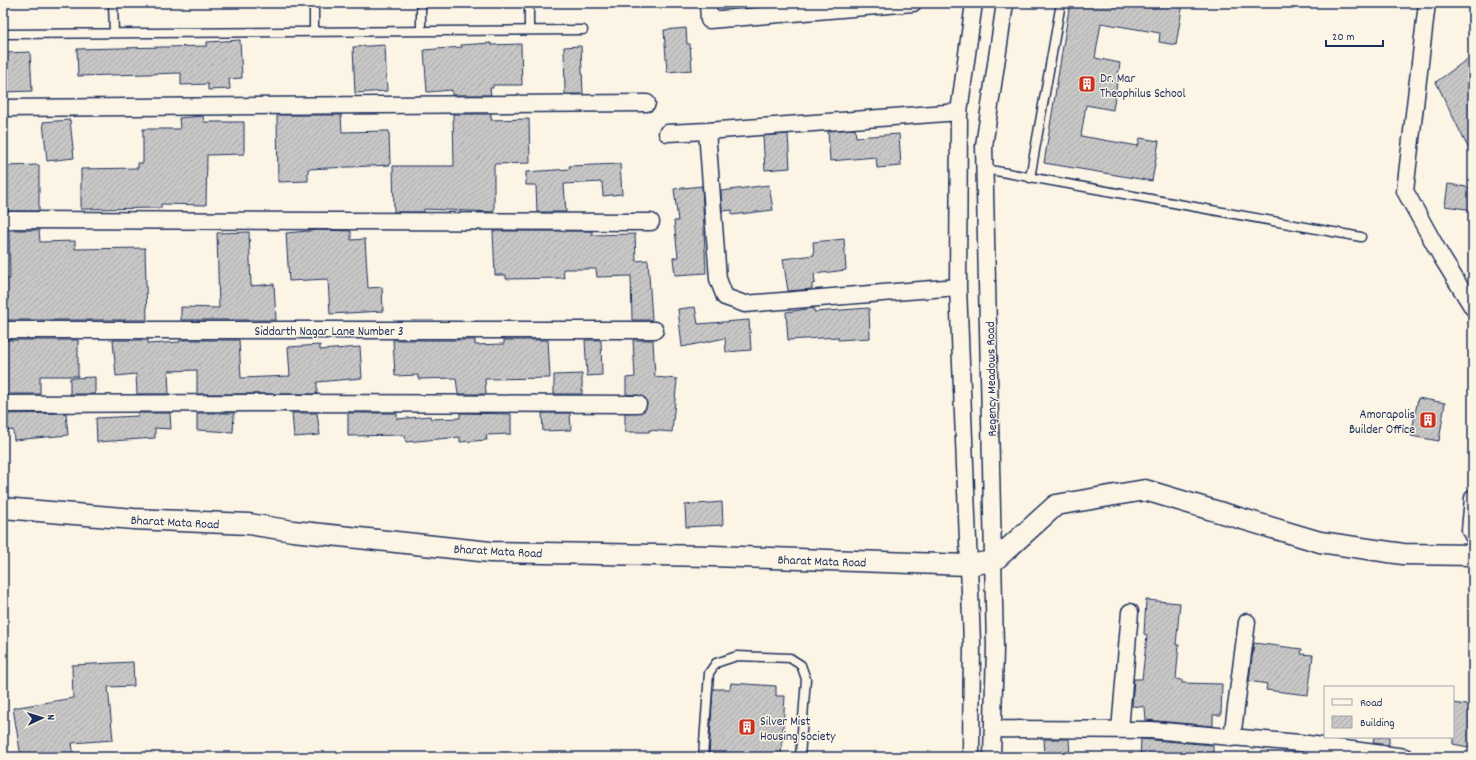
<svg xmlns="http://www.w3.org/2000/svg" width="1476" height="760" font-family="Dekko,sans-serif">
	<defs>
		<pattern id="building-hatch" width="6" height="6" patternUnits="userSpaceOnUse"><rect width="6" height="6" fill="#c8c7c6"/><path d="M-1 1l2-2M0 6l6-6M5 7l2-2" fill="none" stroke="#ababac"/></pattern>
	</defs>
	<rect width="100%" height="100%" fill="#fcf5e5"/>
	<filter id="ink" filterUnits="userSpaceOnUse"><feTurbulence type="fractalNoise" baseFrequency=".025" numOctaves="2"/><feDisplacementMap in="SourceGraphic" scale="8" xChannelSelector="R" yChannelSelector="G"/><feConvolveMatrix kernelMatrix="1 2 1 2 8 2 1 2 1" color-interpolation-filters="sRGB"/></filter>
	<g filter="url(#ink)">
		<path fill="url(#building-hatch)" stroke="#1b2f5e" d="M 1070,3 L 1183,3 L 1176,45 L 1159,42 L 1160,33 L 1101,23 L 1095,58 L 1120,63 L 1113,110 L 1086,105 L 1081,136 L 1138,146 L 1140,138 L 1159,141 L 1152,181 L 1044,163 Z
			M 686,28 L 687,44 L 690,44 L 692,70 L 667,72 L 664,30 Z
			M 240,40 L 242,78 L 229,79 L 230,89 L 208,90 L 208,84 L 181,85 L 181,73 L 78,76 L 77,49 L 207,46 L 207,42 Z
			M 491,43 L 491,45 L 521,44 L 522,85 L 493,85 L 493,88 L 490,88 L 491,95 L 452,95 L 452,90 L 427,92 L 424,50 L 462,47 L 461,45 Z
			M 385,45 L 387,91 L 355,93 L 353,47 Z
			M 581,46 L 583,94 L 565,94 L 564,47 Z
			M 30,52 L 32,91 L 5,92 L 4,53 Z
			M 1473,55 L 1473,158 L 1436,82 Z
			M 453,114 L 491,114 L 491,120 L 529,119 L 530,163 L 494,164 L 494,212 L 424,209 L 424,212 L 394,212 L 393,166 L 454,166 Z
			M 277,115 L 341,115 L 342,132 L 389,131 L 390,165 L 308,169 L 308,181 L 278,182 Z
			M 203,116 L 204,122 L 244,122 L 244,154 L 207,155 L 206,205 L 161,204 L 161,208 L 81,209 L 81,169 L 138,168 L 138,163 L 143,163 L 143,129 L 180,129 L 179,118 Z
			M 70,120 L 74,158 L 47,161 L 43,122 Z
			M 855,129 L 856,137 L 899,134 L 901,166 L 877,168 L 876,157 L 830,161 L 828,131 Z
			M 788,134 L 790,168 L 765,170 L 763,136 Z
			M 620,164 L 622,194 L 603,196 L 602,182 L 564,184 L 566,212 L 537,212 L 536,185 L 526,185 L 526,172 L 570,169 L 569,166 Z
			M 39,165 L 39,211 L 8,211 L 8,208 L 4,208 L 3,166 Z
			M 1448,184 L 1473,188 L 1473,210 L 1445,206 Z
			M 769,185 L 773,210 L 732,215 L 732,210 L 722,211 L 721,191 Z
			M 702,186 L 706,273 L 675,275 L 673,258 L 678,257 L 674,221 L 678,221 L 674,189 Z
			M 9,230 L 39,230 L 40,242 L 75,241 L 75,249 L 145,248 L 147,320 L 3,320 L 3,279 L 10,279 Z
			M 319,230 L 351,231 L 351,240 L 365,239 L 368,288 L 382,287 L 383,311 L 330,314 L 328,279 L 289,281 L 286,233 Z
			M 493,231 L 592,231 L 592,235 L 635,234 L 636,261 L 648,260 L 652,320 L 632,320 L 631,276 L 597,277 L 596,269 L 563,269 L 564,278 L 506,279 L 506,275 L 495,275 Z
			M 249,232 L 251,286 L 274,284 L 276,320 L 181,320 L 181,307 L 219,308 L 217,233 Z
			M 844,239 L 846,270 L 814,274 L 815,283 L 812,284 L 812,289 L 788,291 L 783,259 L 814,255 L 813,242 Z
			M 695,307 L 698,324 L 749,320 L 751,350 L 726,352 L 725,338 L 682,347 L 678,309 Z
			M 814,308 L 814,312 L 869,308 L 870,338 L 838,340 L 838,337 L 788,340 L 786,312 Z
			M 3,340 L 78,340 L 78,376 L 40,376 L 40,394 L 3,394 Z
			M 113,340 L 148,340 L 148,344 L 180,342 L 180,340 L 239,340 L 241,378 L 290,376 L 288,347 L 320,345 L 320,350 L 360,347 L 362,378 L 317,382 L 317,394 L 197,394 L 197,370 L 168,371 L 169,394 L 137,394 L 136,374 L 116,376 Z
			M 393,340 L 475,340 L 475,345 L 504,344 L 504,340 L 548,340 L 550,378 L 485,379 L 486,394 L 458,394 L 456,378 L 418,379 L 418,375 L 395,376 Z
			M 585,340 L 601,340 L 602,375 L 587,376 Z
			M 633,340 L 653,340 L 655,377 L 677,379 L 672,432 L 649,430 L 649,432 L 625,432 L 625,413 L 642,412 L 647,404 L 646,399 L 642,396 L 626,394 L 626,378 L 635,377 Z
			M 582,374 L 582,394 L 554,394 L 554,375 Z
			M 95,377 L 95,394 L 70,394 L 70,378 Z
			M 1418,398 L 1445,403 L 1439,441 L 1411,436 Z
			M 66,413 L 68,435 L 14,440 L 13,430 L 3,431 L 3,414 Z
			M 138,413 L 170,413 L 171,429 L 155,428 L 155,438 L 97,442 L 96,418 L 138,416 Z
			M 197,413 L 234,413 L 233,432 L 197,430 Z
			M 292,413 L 317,413 L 320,435 L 294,437 Z
			M 348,413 L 397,413 L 397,419 L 430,416 L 431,419 L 460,418 L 460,413 L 511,414 L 511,434 L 486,435 L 487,440 L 460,442 L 460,437 L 406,442 L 405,435 L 348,436 Z
			M 542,413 L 570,413 L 571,430 L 543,431 Z
			M 722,502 L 723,525 L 686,527 L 685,505 Z
			M 1146,600 L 1180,603 L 1176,645 L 1179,645 L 1176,679 L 1182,680 L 1182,683 L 1222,684 L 1221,715 L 1213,715 L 1213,726 L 1146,720 L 1145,707 L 1132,706 L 1134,679 L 1142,679 L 1147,635 L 1144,634 Z
			M 1254,643 L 1302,649 L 1301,654 L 1313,655 L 1308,695 L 1266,690 L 1267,684 L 1249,681 Z
			M 133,662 L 134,686 L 108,687 L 113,740 L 72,743 L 74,757 L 21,757 L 13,708 L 73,698 L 72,665 Z
			M 731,683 L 776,686 L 776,696 L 785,696 L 781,757 L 709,757 L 713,689 L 730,689 Z
			M 1453,703 L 1473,706 L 1473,748 L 1453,744 Z
			M 1374,737 L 1389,737 L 1389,745 L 1373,743 Z
			M 1044,739 L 1069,739 L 1070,757 L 1045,757 Z
			M 1141,739 L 1213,745 L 1213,757 L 1140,757 Z"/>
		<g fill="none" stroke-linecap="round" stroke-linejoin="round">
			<g stroke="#1b2f5e" stroke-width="11">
				<path id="service" d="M 113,3 L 114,33
					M 314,3 L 314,32
					M 529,30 L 529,3
					M 421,31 L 421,3
					M 3,34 L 583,30
					M 985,169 L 1361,237
					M 1030,178 L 1061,3
					M 703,757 L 709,673 L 716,663 L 737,656 L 790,658 L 801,665 L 806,679 L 800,757"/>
			</g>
			<g stroke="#1b2f5e" stroke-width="19">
				<path id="minor" d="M 708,3 L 709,20 L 913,3
					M 1427,3 L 1405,191 L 1441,256 L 1473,308
					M 3,108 L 647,103
					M 667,133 L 707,131
					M 3,220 L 651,222
					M 958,287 L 745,304 L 725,297 L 718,279 L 707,131 L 959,112
					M 3,330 L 655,330
					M 3,404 L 280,403 L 638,404
					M 1473,498 L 1470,530 L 1473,536
					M 993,729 L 1151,730 L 1300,743 L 1405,757
					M 1120,730 L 1130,612
					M 1232,738 L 1247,622
					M 971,757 L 972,643 L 958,287 L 959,112 L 974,3
					M 992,757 L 995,648 L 984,146 L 1005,3"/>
			</g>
			<g stroke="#1b2f5e" stroke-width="23">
				<path id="tertiary" d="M 3,508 L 134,519 L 249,524 L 293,531 L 490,552 L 712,556 L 968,565 L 994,561 L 1056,505 L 1145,490 L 1320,542 L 1403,554 L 1473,555"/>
			</g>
			<use href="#service" stroke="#fcf5e5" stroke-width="8"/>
			<use href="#minor" stroke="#fcf5e5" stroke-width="16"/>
			<use href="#tertiary" stroke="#fcf5e5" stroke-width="20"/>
		</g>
	</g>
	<defs>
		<g id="building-square" transform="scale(0.9)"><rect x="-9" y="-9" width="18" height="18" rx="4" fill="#c8321e" stroke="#fcf5e5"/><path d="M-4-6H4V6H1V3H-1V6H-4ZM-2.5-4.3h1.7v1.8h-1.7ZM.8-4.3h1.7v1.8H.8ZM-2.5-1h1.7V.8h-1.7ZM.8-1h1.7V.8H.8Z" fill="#fff"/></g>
	</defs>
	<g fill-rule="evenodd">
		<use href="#building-square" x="1087" y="84"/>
		<use href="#building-square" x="1428" y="420"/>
		<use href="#building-square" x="747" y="727"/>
	</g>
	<g text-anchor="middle" stroke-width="3" stroke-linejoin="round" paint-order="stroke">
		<g font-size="13" fill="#1b2f5e" stroke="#fcf5e5" text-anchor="start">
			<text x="1100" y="82">Dr. Mar<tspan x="1100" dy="15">Theophilus School</tspan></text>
			<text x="1415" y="418" text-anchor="end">Amorapolis<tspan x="1415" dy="15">Builder Office</tspan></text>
			<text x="760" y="725">Silver Mist<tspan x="760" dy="15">Housing Society</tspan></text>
		</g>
		<g font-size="13" fill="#1b2f5e" stroke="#fcf5e5">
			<text x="329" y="335">Siddarth Nagar Lane Number 3</text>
			<text transform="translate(990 379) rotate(-91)" y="5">Regency Meadows Road</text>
			<text transform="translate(175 521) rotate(3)" y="5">Bharat Mata Road</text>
			<text transform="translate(498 550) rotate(3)" y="5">Bharat Mata Road</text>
			<text transform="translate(822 560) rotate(2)" y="5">Bharat Mata Road</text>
		</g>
	</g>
	<rect width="1476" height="760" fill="none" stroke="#fcf5e5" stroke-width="16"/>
	<rect x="8" y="8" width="1460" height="744" fill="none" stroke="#1b2f5e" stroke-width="1.5" filter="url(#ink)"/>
	<rect x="1324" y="686" width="130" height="52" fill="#fcf5e5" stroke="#a2a6af"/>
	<rect x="1332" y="699" width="20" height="6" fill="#fcf5e5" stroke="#a2a6af"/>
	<text x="1360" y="706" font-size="12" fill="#1b2f5e">Road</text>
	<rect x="1332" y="716" width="20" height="12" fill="url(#building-hatch)" stroke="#a2a6af"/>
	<text x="1360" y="726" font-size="12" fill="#1b2f5e">Building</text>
	<g transform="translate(42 718) rotate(86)" stroke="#fcf5e5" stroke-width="3" paint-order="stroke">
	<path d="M0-3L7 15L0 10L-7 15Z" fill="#1b2f5e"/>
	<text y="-6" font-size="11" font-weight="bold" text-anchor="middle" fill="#1b2f5e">N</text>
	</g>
	<path d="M1326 40v6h57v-6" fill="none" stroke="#1b2f5e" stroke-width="2"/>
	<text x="1332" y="40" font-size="12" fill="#1b2f5e" stroke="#fcf5e5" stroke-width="3" paint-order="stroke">20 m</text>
</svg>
